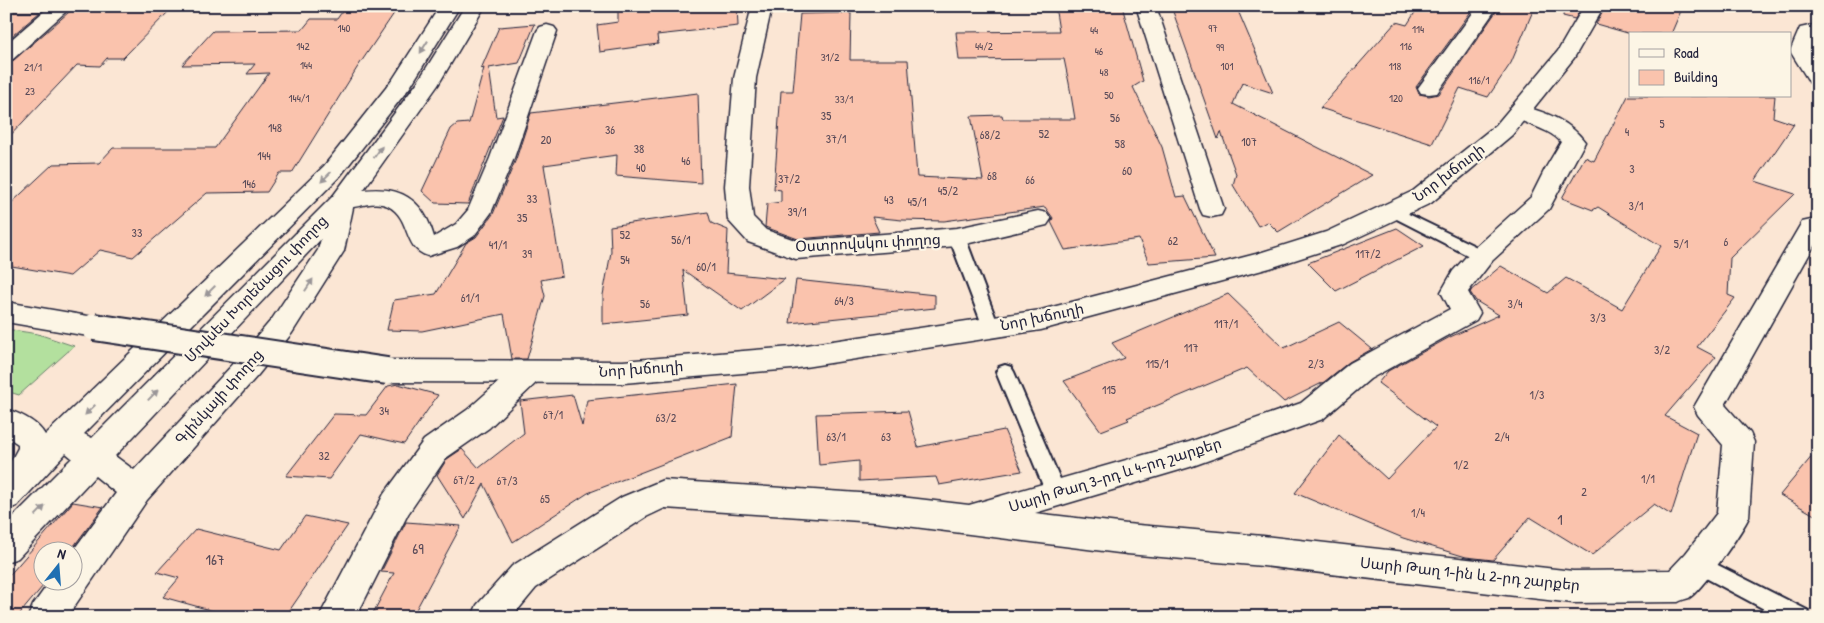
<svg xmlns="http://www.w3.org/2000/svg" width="1824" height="623" font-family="'Patrick Hand','Noto Sans Armenian',sans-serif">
	<rect width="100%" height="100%" fill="#fbe6d4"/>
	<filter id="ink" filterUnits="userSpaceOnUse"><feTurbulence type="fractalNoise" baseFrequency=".02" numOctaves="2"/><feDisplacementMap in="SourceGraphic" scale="10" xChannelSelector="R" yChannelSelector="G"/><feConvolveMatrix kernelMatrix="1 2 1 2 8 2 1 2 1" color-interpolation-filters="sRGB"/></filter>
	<g filter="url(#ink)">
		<path fill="#b3e09e" stroke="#6a816c" d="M 6,329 L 38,334 L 74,346 L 19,395 L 6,391 Z"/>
		<path fill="#fac3ad" stroke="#22223b" d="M 174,6 L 123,58 L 107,58 L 100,66 L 77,65 L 6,140 L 6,63 L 14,60 L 69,12 L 76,7 Z
			M 346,6 L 399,6 L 357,68 L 292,173 L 279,173 L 267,192 L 207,193 L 133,257 L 100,250 L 70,276 L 6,265 L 6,208 L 53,164 L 99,163 L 113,148 L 215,148 L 269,73 L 247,74 L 255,64 L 182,65 L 213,31 L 302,30 L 311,19 L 337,19 Z
			M 618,6 L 737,6 L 738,26 L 657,35 L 658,44 L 600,52 L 597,25 L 618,22 Z
			M 1055,6 L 1122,6 L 1143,81 L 1133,87 L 1162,147 L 1176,197 L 1185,196 L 1215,258 L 1149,263 L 1139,239 L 1065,250 L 1051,222 L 1053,218 L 1045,207 L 944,221 L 902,220 L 872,217 L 879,232 L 798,239 L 765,227 L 767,204 L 781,202 L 781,190 L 774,189 L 781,91 L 793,91 L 800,14 L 851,13 L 850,60 L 908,60 L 917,177 L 983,180 L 971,116 L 1002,115 L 1003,119 L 1075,119 L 1069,83 L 1064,59 L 959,60 L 956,32 L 1059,31 Z
			M 1171,6 L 1236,6 L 1273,93 L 1242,83 L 1233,104 L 1372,175 L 1278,232 L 1268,222 L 1258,226 L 1233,185 L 1236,174 L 1221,132 L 1218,139 Z
			M 1419,6 L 1475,6 L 1416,87 L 1419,94 L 1429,96 L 1439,94 L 1500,6 L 1535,6 L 1511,63 L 1488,97 L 1460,88 L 1432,144 L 1320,108 L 1396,22 L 1407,25 Z
			M 1564,6 L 1582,6 L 1575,19 L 1563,16 Z
			M 1606,6 L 1683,6 L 1671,34 L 1631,34 L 1596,24 Z
			M 6,12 L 40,12 L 6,41 Z
			M 535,24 L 519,63 L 489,68 L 496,117 L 503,116 L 468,204 L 435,203 L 422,191 L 451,129 L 457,124 L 469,123 L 484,68 L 481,69 L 499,27 Z
			M 698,93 L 701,183 L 616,176 L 617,155 L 544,165 L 562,276 L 541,280 L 545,296 L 527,359 L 512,359 L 504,314 L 422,331 L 387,330 L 394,300 L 436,294 L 466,243 L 476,237 L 493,214 L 516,159 L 531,113 Z
			M 1628,96 L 1775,96 L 1773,117 L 1794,124 L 1755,181 L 1795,194 L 1730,258 L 1728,295 L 1735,298 L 1697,347 L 1716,357 L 1665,416 L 1697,433 L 1671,515 L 1654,504 L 1592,555 L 1530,517 L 1493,560 L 1466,557 L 1403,538 L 1295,493 L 1339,435 L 1387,479 L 1436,427 L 1378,383 L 1388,371 L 1450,337 L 1499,315 L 1476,301 L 1470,292 L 1501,266 L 1548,293 L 1566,278 L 1622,309 L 1661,246 L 1598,207 L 1593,210 L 1562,198 L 1585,157 L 1594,161 Z
			M 708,212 L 711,223 L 728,230 L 726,273 L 785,279 L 742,311 L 683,270 L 688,315 L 603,324 L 603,295 L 611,252 L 610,226 Z
			M 1397,228 L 1424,246 L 1336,291 L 1308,263 Z
			M 796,280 L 935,295 L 935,308 L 790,323 Z
			M 1228,294 L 1284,348 L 1339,322 L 1372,349 L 1349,362 L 1324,382 L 1284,402 L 1247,368 L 1127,418 L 1129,420 L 1101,431 L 1064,381 L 1124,358 L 1112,343 Z
			M 398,384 L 438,395 L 404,444 L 361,434 L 329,479 L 286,476 L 334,414 L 366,415 L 388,386 Z
			M 737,384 L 732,437 L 588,493 L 513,542 L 484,484 L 465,519 L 437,475 L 447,459 L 462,449 L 479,468 L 524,433 L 520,401 L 573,395 L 582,426 L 587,400 Z
			M 908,411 L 918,447 L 1004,430 L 1022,471 L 939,485 L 936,477 L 859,481 L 859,461 L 819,465 L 816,414 Z
			M 1818,449 L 1818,517 L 1780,495 Z
			M 73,502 L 103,507 L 71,550 L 42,550 L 42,580 L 48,580 L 17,617 L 6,617 L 6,579 Z
			M 305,516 L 348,525 L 285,617 L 235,617 L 163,597 L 179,578 L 157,572 L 196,529 L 281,550 Z
			M 406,522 L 461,526 L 412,617 L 371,617 L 394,573 L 381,572 Z"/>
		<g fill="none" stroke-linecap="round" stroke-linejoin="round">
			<g stroke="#22223b" stroke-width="4">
				<path id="lane" d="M 1394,207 L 1485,251 L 1488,255 L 1485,259 L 1480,260 L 1475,259 L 1389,215 L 1387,212 L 1389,209 Z
					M 957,232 L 962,233 L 965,237 L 999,327 L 997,331 L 991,333 L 985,331 L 983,327 L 949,237 L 952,233 Z
					M 1005,365 L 1011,367 L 1014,372 L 1066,493 L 1063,499 L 1056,501 L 1049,499 L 1046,493 L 996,372 L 999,367 Z
					M 1698,555 L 1807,610 L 1810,617 L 1779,617 L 1691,570 L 1688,564 L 1691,558 Z"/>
			</g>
			<g stroke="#22223b" stroke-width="3">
				<path id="street" d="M 50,6 L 72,6 L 13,59 L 6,61 L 6,44 Z
					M 752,6 L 772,6 L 756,78 L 749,186 L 753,217 L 766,230 L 798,241 L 957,228 L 1038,211 L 1047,213 L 1051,219 L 1047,225 L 957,246 L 796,259 L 748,242 L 728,220 L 725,186 L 734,78 Z
					M 1136,6 L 1156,6 L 1224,209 L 1221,215 L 1212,217 L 1203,215 L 1200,209 Z
					M 1478,6 L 1498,6 L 1437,93 L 1429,94 L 1421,93 L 1418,88 Z
					M 1818,24 L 1818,36 L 1815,36 L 1810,50 L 1818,61 L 1818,84 L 1810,83 L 1790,51 L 1800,28 Z
					M 547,25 L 554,27 L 557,31 L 514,158 L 491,213 L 474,236 L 457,247 L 428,256 C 402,248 412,219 388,206 C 371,198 351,212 333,208 L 330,202 L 333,196 C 379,184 419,183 434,237 L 456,224 L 468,210 L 490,158 L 537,31 L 540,27 Z
					M 1519,105 C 1545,112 1569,120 1585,142 L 1549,209 L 1492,261 L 1468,292 L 1480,313 L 1476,320 L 1370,379 L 1323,419 L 1190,467 L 1035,513 L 1127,524 L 1263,536 L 1573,571 L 1670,570 L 1686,553 L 1717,513 L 1723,445 L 1698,415 L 1694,407 L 1802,222 L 1811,220 L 1818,221 L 1818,239 L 1725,405 L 1750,433 L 1754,442 L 1749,517 C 1742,532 1702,590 1689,598 C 1686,599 1681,600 1678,602 L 1573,603 L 1263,566 L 1127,554 L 875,522 L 665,508 L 646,517 L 536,588 L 512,617 L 472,617 L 477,605 L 512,566 L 622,497 L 663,480 L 875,494 L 969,505 L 1189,442 L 1301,403 L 1350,363 L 1450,309 L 1441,292 L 1453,271 L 1474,248 L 1531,197 L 1545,169 L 1561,142 C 1547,126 1516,123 1508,112 L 1511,107 Z
					M 528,362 L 538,365 L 543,373 L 538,381 L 489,428 L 446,458 L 408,514 L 356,617 L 319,617 L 384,494 L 424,440 L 467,410 L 518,365 Z"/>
			</g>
			<g stroke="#22223b" stroke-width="3">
				<path id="secondary" d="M 440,6 L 460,6 L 410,87 L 340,176 L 84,434 L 92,438 L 333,196 L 417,83 L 465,6 L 485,6 L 438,85 L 354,203 L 344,251 L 292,333 L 258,375 L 147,500 L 67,617 L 28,617 L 33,605 L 51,580 L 72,580 L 72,552 L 116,493 L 95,476 L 18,558 L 6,562 L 6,524 L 72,458 L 66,453 L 17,506 L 6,510 L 6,470 L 18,448 L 18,444 L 6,436 L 6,409 C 21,414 37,421 45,435 L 324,166 L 393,79 ZM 321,239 L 318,250 L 272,319 L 238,359 L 134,470 L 115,456 Z
					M 1584,6 L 1604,6 L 1574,58 L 1512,135 L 1431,203 L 1344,244 L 1270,268 L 1041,330 L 792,369 L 623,383 L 387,382 L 377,379 L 372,371 L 377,363 L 387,360 L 623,361 L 792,347 L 1041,310 L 1256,254 L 1326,232 L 1413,191 L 1496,125 L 1558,51 Z
					M 6,302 L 94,317 L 104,320 L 108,327 L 104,334 L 94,337 L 6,322 Z"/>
			</g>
			<use href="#lane" fill="#fcf5e5" fill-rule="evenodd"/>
			<use href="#street" fill="#fcf5e5" fill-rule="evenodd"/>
			<use href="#secondary" fill="#fcf5e5" fill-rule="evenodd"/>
			<g stroke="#22223b" stroke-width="30" stroke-linecap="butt">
				<path id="secondary-bridge" d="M 94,327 L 387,371"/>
			</g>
			<use href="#secondary-bridge" stroke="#fcf5e5" stroke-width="26"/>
		</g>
		<defs><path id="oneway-solid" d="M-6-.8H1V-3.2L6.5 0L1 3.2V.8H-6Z" transform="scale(1.25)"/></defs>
		<g fill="#9a9698">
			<use href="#oneway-solid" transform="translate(424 47) rotate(122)"/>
			<use href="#oneway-solid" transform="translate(378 152) rotate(-54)"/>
			<use href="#oneway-solid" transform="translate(326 177) rotate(135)"/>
			<use href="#oneway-solid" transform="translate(309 285) rotate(-57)"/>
			<use href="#oneway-solid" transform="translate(210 291) rotate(135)"/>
			<use href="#oneway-solid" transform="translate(153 395) rotate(-46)"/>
			<use href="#oneway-solid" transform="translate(90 410) rotate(135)"/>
			<use href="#oneway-solid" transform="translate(40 511) rotate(-46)"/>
		</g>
	</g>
	<g text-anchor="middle" stroke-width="4.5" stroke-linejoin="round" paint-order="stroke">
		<g font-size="11" fill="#584a58">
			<text x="344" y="32">140</text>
			<text x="1213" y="32">97</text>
			<text x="1418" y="33">114</text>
			<text x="1094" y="34">44</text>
			<text x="303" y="50">142</text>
			<text x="984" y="50">44/2</text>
			<text x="1406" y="50">116</text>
			<text x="1220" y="51">99</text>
			<text x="1099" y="55">46</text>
			<text x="830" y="61">31/2</text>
			<text x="306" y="69">144</text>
			<text x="1227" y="70">101</text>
			<text x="1395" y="70">118</text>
			<text x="33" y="71">21/1</text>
			<text x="1104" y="76">48</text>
			<text x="1479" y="84">116/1</text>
			<text x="30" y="95">23</text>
			<text x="1109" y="99">50</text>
			<text x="299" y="102">144/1</text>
			<text x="1396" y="102">120</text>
			<text x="844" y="103">33/1</text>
		</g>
		<g font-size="12" fill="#584a58">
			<text x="826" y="120">35</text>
			<text x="1115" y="122">56</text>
			<text x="1662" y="128">5</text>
			<text x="275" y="132">148</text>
			<text x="610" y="134">36</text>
			<text x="1627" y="136">4</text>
			<text x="1044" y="138">52</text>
			<text x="990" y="139">68/2</text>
			<text x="836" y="143">37/1</text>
			<text x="546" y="144">20</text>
			<text x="1249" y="146">107</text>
			<text x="1120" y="148">58</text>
			<text x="639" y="153">38</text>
			<text x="264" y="160">144</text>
			<text x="686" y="165">46</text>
			<text x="641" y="172">40</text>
			<text x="1632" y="173">3</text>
			<text x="1127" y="175">60</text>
			<text x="992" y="180">68</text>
			<text x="789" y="183">37/2</text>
			<text x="1030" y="184">66</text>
			<text x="249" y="188">146</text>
			<text x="948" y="195">45/2</text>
			<text x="532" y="203">33</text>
			<text x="889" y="204">43</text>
			<text x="917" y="206">45/1</text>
			<text x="1636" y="210">3/1</text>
			<text x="797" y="216">39/1</text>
			<text x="522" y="222">35</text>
			<text x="137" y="237">33</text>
			<text x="625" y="239">52</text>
			<text x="681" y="244">56/1</text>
			<text x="1173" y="245">62</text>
			<text x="1726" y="246">6</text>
			<text x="1681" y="248">5/1</text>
			<text x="498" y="249">41/1</text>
			<text x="527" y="258">39</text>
			<text x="1368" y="258">117/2</text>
			<text x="625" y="264">54</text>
			<text x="706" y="271">60/1</text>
			<text x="470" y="302">61/1</text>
			<text x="844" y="305">64/3</text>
			<text x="645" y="308">56</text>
			<text x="1515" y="308">3/4</text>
			<text x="1598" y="322">3/3</text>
			<text x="1226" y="328">117/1</text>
			<text x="1191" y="352">117</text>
			<text x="1662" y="354">3/2</text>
			<text x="1157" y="368">115/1</text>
			<text x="1316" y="368">2/3</text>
			<text x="1109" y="394">115</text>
			<text x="1537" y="399">1/3</text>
			<text x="384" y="415">34</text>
			<text x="553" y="419">67/1</text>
			<text x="666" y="422">63/2</text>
			<text x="836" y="441">63/1</text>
			<text x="886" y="441">63</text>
			<text x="1502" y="441">2/4</text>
			<text x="324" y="460">32</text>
			<text x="1461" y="469">1/2</text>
			<text x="1648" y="483">1/1</text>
			<text x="464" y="484">67/2</text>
			<text x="507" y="485">67/3</text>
			<text x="1584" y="496">2</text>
			<text x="545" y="503">65</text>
			<text x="1418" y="517">1/4</text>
		</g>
		<g font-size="15" fill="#22223b" stroke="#fcf5e5">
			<text transform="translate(1449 173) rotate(-37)" y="5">Նոր խճուղի</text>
			<text transform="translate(868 243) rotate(-3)" y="5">Օստրովսկու փողոց</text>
			<text transform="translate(256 289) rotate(-46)" y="5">Մովսես Խորենացու փողոց</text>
			<text transform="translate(1042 317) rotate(-12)" y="5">Նոր խճուղի</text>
			<text transform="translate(641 369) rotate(-4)" y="5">Նոր խճուղի</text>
			<text transform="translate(219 397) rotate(-48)" y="5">Գլինկայի փողոց</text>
			<text transform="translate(1115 475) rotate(-17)" y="5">Սարի Թաղ 3-րդ և 4-րդ շարքեր</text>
			<text transform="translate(1470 574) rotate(6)" y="5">Սարի Թաղ 1-ին և 2-րդ շարքեր</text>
		</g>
		<g font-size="15" fill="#584a58">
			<text x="1560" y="525">1</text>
			<text x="418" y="554">69</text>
			<text x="215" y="565">167</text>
		</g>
	</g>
	<rect width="1824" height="623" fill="none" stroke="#fcf5e5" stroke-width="25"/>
	<rect x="12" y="12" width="1799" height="598" fill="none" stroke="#22223b" stroke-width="2" filter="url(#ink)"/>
	<rect x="1629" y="32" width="162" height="65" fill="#fcf5e5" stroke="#a5a1a1"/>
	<rect x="1639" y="49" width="25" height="8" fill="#fcf5e5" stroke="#a5a1a1"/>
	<text x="1674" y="58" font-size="15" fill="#22223b">Road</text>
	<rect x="1639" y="70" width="25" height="15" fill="#fac3ad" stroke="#a5a1a1"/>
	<text x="1674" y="82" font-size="15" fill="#22223b">Building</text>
	<g transform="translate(58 566) rotate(17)"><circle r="24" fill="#fcf5e5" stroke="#a5a1a1"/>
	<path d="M0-4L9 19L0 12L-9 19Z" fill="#1f6fb2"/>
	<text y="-8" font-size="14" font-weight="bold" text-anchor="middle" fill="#22223b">N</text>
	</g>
</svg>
